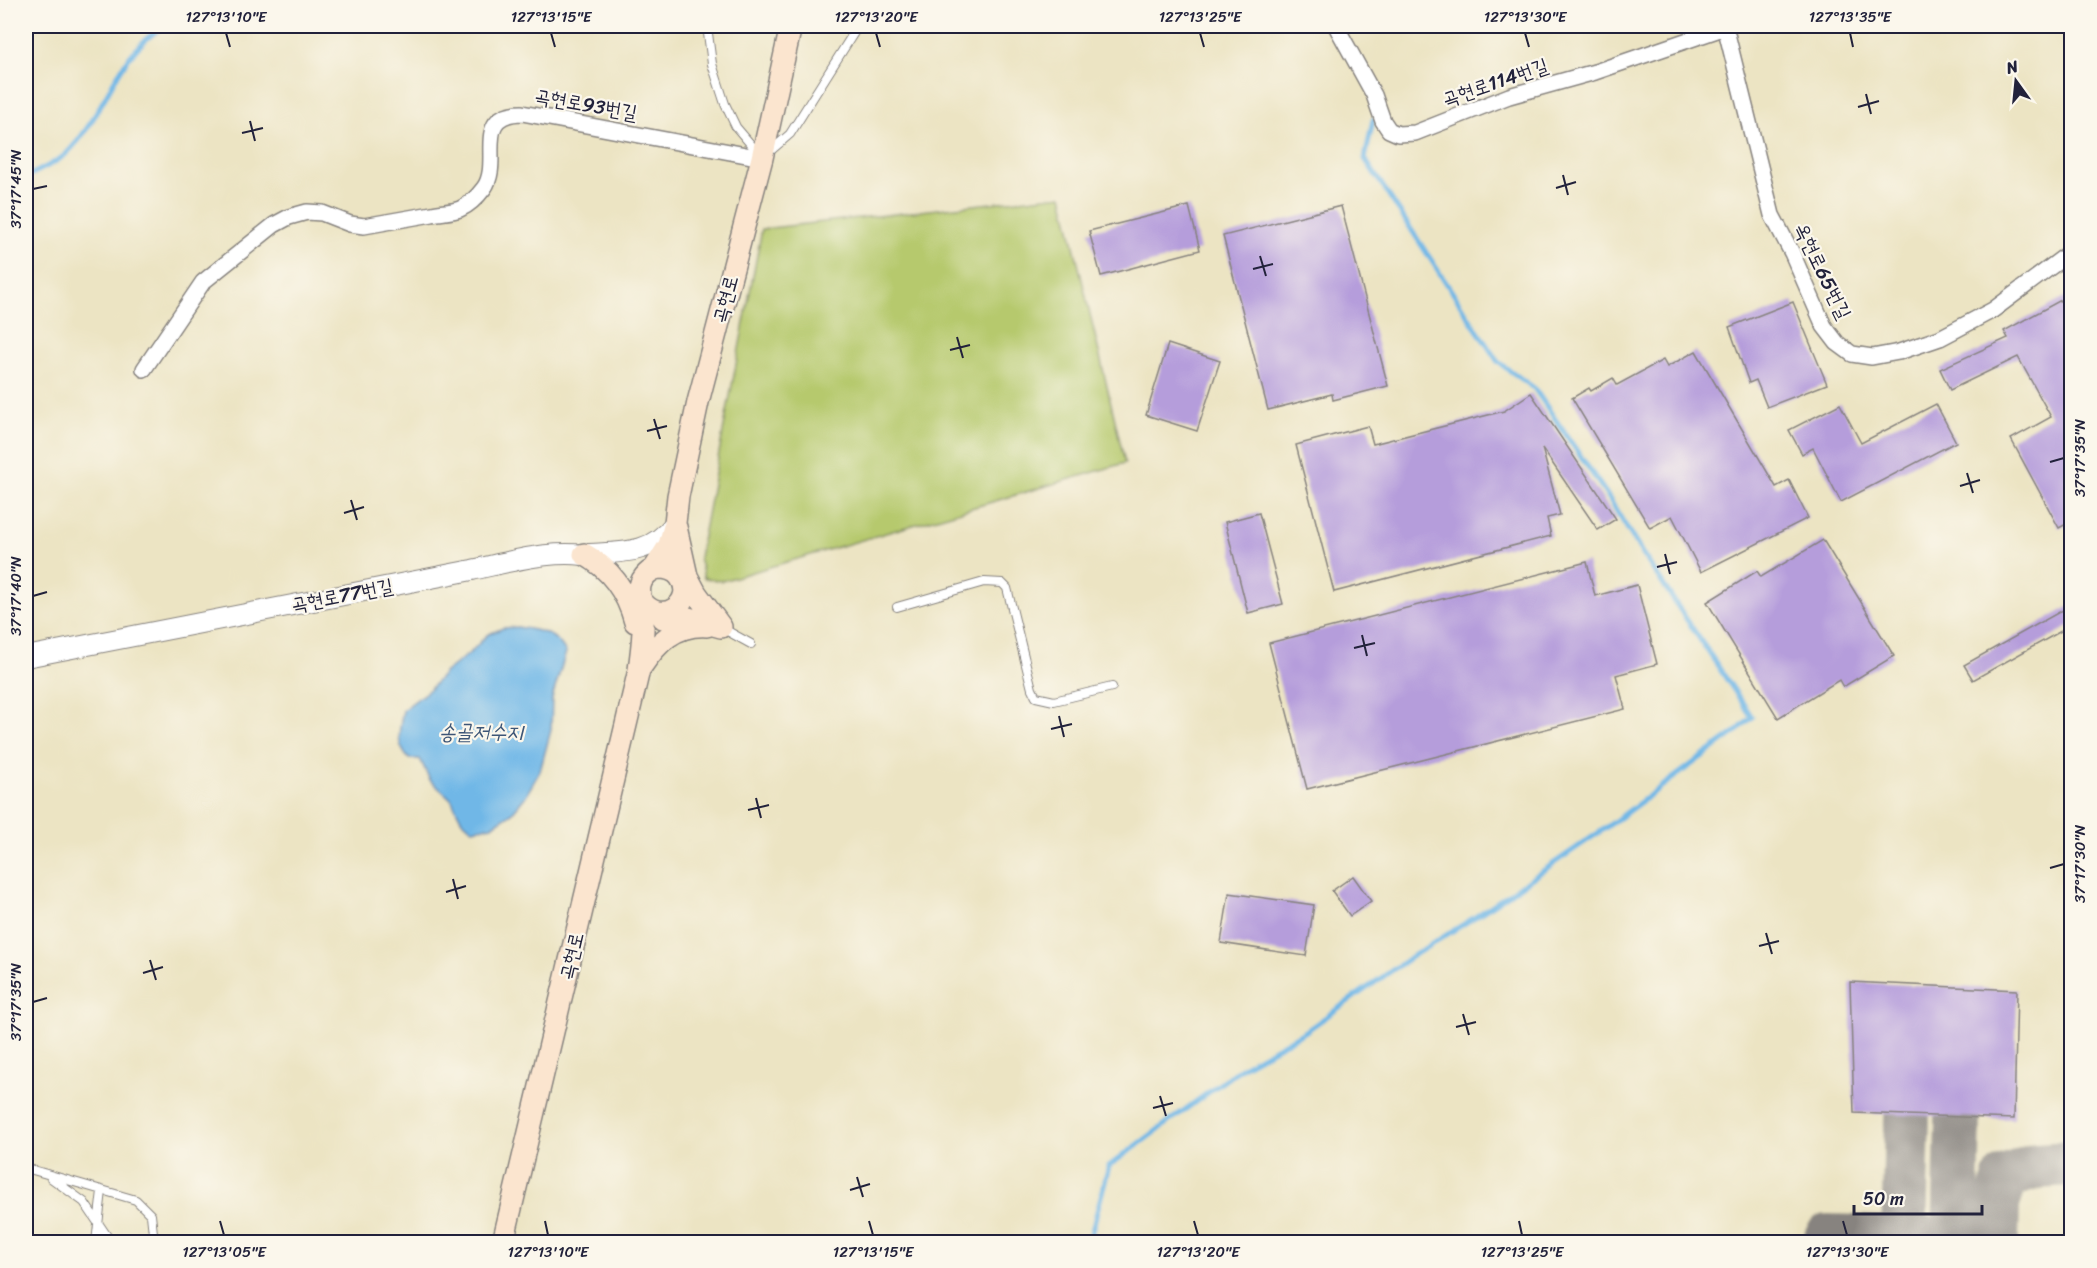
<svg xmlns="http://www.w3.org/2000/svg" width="2097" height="1268" font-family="Sriracha,'Poor Story',sans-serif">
	<rect width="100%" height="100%" fill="#fbf7ec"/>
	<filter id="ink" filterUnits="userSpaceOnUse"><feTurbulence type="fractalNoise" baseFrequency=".0167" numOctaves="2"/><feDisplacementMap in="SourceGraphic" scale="12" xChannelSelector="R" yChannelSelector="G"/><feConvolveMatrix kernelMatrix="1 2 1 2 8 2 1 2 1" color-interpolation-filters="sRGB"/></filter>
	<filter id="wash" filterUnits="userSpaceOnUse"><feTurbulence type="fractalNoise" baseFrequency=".008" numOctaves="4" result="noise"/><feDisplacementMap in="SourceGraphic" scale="24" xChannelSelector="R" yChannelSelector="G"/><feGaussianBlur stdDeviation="1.35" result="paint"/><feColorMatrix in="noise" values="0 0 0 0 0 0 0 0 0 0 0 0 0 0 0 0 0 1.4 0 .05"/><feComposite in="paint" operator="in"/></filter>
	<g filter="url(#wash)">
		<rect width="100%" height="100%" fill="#ece4c3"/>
		<path fill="#b6c96d" stroke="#6c7654" stroke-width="1.5" d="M 1062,195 L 1125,463 L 722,581 L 704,578 L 699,557 L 762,229 Z"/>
		<path fill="#6fb7e7" stroke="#486c91" stroke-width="1.5" d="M 518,627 C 539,630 555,632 566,652 L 552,698 L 551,730 L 540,771 L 525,797 L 512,813 L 492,826 L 472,829 L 461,819 L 451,799 L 430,780 L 420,759 L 409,759 C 394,742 400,730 403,710 L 430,689 L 445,672 L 471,652 L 487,635 L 503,628 Z"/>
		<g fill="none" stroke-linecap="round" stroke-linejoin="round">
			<path stroke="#6fb7e7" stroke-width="5" d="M 26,177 C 38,171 56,163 66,154 C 106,116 114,53 165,26
				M 1089,1242 L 1109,1166 L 1244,1066 L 1306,1031 L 1411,957 L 1475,917 L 1604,829 L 1737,731 L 1752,717 L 1642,553 L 1607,495 L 1534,388 L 1498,362 L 1365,159 L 1373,120"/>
			<path stroke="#87837f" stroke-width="46" d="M 1827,1237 L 1996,1241
				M 1955,1238 L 1958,1119
				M 1904,1239 L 1907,1119
				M 1996,1242 L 1997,1204 L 2006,1177 L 2036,1166 L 2072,1164"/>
		</g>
		<g id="blocks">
			<path fill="#b59ddb" d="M 1189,206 L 1200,250 L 1101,276 L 1089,231 Z
				M 1341,206 L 1388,386 L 1333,400 L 1332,394 L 1268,410 L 1223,236 Z
				M 2072,294 L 2072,521 L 2059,528 L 2011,439 L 2051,417 L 2018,357 L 1950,390 L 1940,369 L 2008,338 L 2004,331 Z
				M 1793,302 L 1827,384 L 1767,407 L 1756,380 L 1749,383 L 1729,327 Z
				M 1168,344 L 1220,361 L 1197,431 L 1146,415 Z
				M 1696,351 L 1776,487 L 1789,480 L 1808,518 L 1701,572 L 1672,516 L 1650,528 L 1572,398 L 1589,388 L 1591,391 L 1613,378 L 1617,385 L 1663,360 L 1667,367 Z
				M 1531,393 L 1616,519 L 1598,530 L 1542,448 L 1560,515 L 1547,518 L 1551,536 L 1334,592 L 1296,445 L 1368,426 L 1373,444 L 1504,411 Z
				M 1840,404 L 1861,443 L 1936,404 L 1956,442 L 1841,502 L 1813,448 L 1802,454 L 1789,430 Z
				M 1259,513 L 1283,604 L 1248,613 L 1225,522 Z
				M 1823,540 L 1894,656 L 1843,687 L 1839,680 L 1778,718 L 1707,602 L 1757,571 L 1761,577 Z
				M 1587,562 L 1595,596 L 1637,585 L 1657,664 L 1616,675 L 1625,709 L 1307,789 L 1269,643 Z
				M 2072,605 L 2072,625 L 1973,680 L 1964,665 Z
				M 1353,876 L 1371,901 L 1350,916 L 1332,891 Z
				M 1229,893 L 1314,905 L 1306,956 L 1221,943 Z
				M 1850,982 L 2017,990 L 2014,1119 L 1854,1113 Z"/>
		</g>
	</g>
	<g filter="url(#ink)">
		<use href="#blocks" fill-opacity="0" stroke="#87837f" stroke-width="1.5"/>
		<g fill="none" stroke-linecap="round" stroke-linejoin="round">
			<g stroke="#87837f" stroke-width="10">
				<path id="service" d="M 707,26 L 712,64 L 725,104 L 736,127 L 759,154
					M 768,153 L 790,134 L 858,26
					M 897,607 L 984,582 L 1002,583 L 1007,588 L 1032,689 L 1036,697 L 1054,701 L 1112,687
					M 722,628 L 751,644
					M 26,1168 L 136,1200 L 151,1215 L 154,1242
					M 51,1178 L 84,1202 L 111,1242
					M 96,1242 L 102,1191"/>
			</g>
			<g stroke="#87837f" stroke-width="18">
				<path id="minor" d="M 1336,26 L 1374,95 L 1383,121 L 1389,130 L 1398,134 L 1415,133 L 1509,96 L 1595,72 L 1726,27
					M 1725,26 L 1772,215 L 1792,253 L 1824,326 L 1837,343 L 1852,354 L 1872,357 L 1899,352 L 1940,338 L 1993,310 L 2072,251
					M 144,369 L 203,282 L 274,225 L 289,217 L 307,212 L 322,213 L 350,224 L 364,226 C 387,222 410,218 432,214 C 441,212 452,212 460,209 C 469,205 478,196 484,188 C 503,162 471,114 522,113 L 762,158"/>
			</g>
			<g stroke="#87837f" stroke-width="22">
				<path id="tertiary" d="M 587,554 C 623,552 651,555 675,523
					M 26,657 L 472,570 C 513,561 558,547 600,558"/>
			</g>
			<g stroke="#87837f" stroke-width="24">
				<path id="secondary" d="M 676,527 L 687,576 L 696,593 L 721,627
					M 584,554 C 611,569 627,592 635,622
					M 654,569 L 669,545 L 675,523 L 678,496 L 698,402 L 762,158 L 791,26
					M 663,618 L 666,612 L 721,627
					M 641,667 C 657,643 675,624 707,626
					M 503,1242 L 639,670 C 641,653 644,636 643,619 C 643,608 638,596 640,586 C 642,577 650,569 659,568 C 667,568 675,570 680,577 C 698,601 661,629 641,600"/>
			</g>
			<use href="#service" stroke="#fff" stroke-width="8"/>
			<use href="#minor" stroke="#fff" stroke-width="15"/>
			<use href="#tertiary" stroke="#fff" stroke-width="20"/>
			<use href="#secondary" stroke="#fbe5cf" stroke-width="21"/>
		</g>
	</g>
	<path fill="none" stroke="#22223b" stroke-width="2" d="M 226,33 L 230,47M 551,33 L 555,47M 876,33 L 880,47M 1200,33 L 1204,47M 1525,33 L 1529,47M 1850,33 L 1853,47M 1866,94 L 1871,114M 1858,107 L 1879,101M 250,121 L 255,141M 242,133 L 263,128M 1563,175 L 1568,195M 1556,188 L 1576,182M 33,189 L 47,186M 1260,256 L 1266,276M 1253,269 L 1273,264M 957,337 L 963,358M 950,350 L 970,345M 654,419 L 660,439M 647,431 L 667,426M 2050,462 L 2064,458M 1967,473 L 1973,493M 1960,486 L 1980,480M 351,500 L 357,520M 344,513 L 364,507M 1665,554 L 1670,574M 1657,567 L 1677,562M 33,596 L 47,592M 1362,635 L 1367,656M 1354,648 L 1375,643M 1059,716 L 1064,737M 1051,729 L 1072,724M 756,798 L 761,818M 748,810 L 769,805M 2050,868 L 2064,864M 453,879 L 458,899M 446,892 L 466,886M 1766,933 L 1772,954M 1759,946 L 1779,941M 150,960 L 156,980M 143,973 L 163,967M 33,1002 L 47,998M 1463,1014 L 1469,1035M 1456,1027 L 1476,1022M 1160,1096 L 1166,1116M 1153,1108 L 1173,1103M 857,1177 L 863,1197M 850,1190 L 870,1184M 220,1221 L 224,1235M 545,1221 L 548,1235M 869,1221 L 873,1235M 1194,1221 L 1198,1235M 1519,1221 L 1522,1235M 1843,1221 L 1847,1235"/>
	<g text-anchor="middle" stroke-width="4.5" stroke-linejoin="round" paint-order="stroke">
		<g font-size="20" fill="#22223b" stroke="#fbf7ec">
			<text transform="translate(1495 82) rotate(-19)" y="7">곡현로114번길</text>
			<text transform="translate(586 104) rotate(10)" y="7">곡현로93번길</text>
			<text transform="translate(1823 271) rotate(64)" y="7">옥현로65번길</text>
			<text transform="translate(725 299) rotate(-75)" y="7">곡현로</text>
			<text transform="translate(342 595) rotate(-11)" y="7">곡현로77번길</text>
			<text transform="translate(571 956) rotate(-77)" y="7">곡현로</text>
		</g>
		<g font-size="21" font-style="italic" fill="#3d5677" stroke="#fbf7ec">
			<text x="481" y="739">송골저수지</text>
		</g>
	</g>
	<rect width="2097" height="1268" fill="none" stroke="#fbf7ec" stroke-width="66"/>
	<g transform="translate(2016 81) rotate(345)" stroke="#fbf7ec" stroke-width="4.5" paint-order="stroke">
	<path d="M0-4.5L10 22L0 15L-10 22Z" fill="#22223b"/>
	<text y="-9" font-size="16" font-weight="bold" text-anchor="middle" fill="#22223b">N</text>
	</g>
	<path d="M1854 1205v9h128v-9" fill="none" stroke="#22223b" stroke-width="3"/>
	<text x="1863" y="1205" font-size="18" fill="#22223b" stroke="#fbf7ec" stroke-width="4.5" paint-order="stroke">50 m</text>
	<rect x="33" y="33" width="2031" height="1202" fill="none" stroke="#22223b" stroke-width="2"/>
	<g font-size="15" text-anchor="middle" fill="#22223b">
		<text x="226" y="22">127°13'10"E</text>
		<text x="551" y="22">127°13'15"E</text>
		<text x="876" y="22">127°13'20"E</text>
		<text x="1200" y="22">127°13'25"E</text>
		<text x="1525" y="22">127°13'30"E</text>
		<text x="1850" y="22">127°13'35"E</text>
		<text transform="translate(16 189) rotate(-90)" y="5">37°17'45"N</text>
		<text transform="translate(2080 458) rotate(-90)" y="5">37°17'35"N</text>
		<text transform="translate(16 596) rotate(-90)" y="5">37°17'40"N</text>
		<text transform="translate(2080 864) rotate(-90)" y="5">37°17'30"N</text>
		<text transform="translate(16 1002) rotate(-90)" y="5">37°17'35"N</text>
		<text x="224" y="1257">127°13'05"E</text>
		<text x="548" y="1257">127°13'10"E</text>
		<text x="873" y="1257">127°13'15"E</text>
		<text x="1198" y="1257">127°13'20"E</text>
		<text x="1522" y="1257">127°13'25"E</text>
		<text x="1847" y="1257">127°13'30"E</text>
	</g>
</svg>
